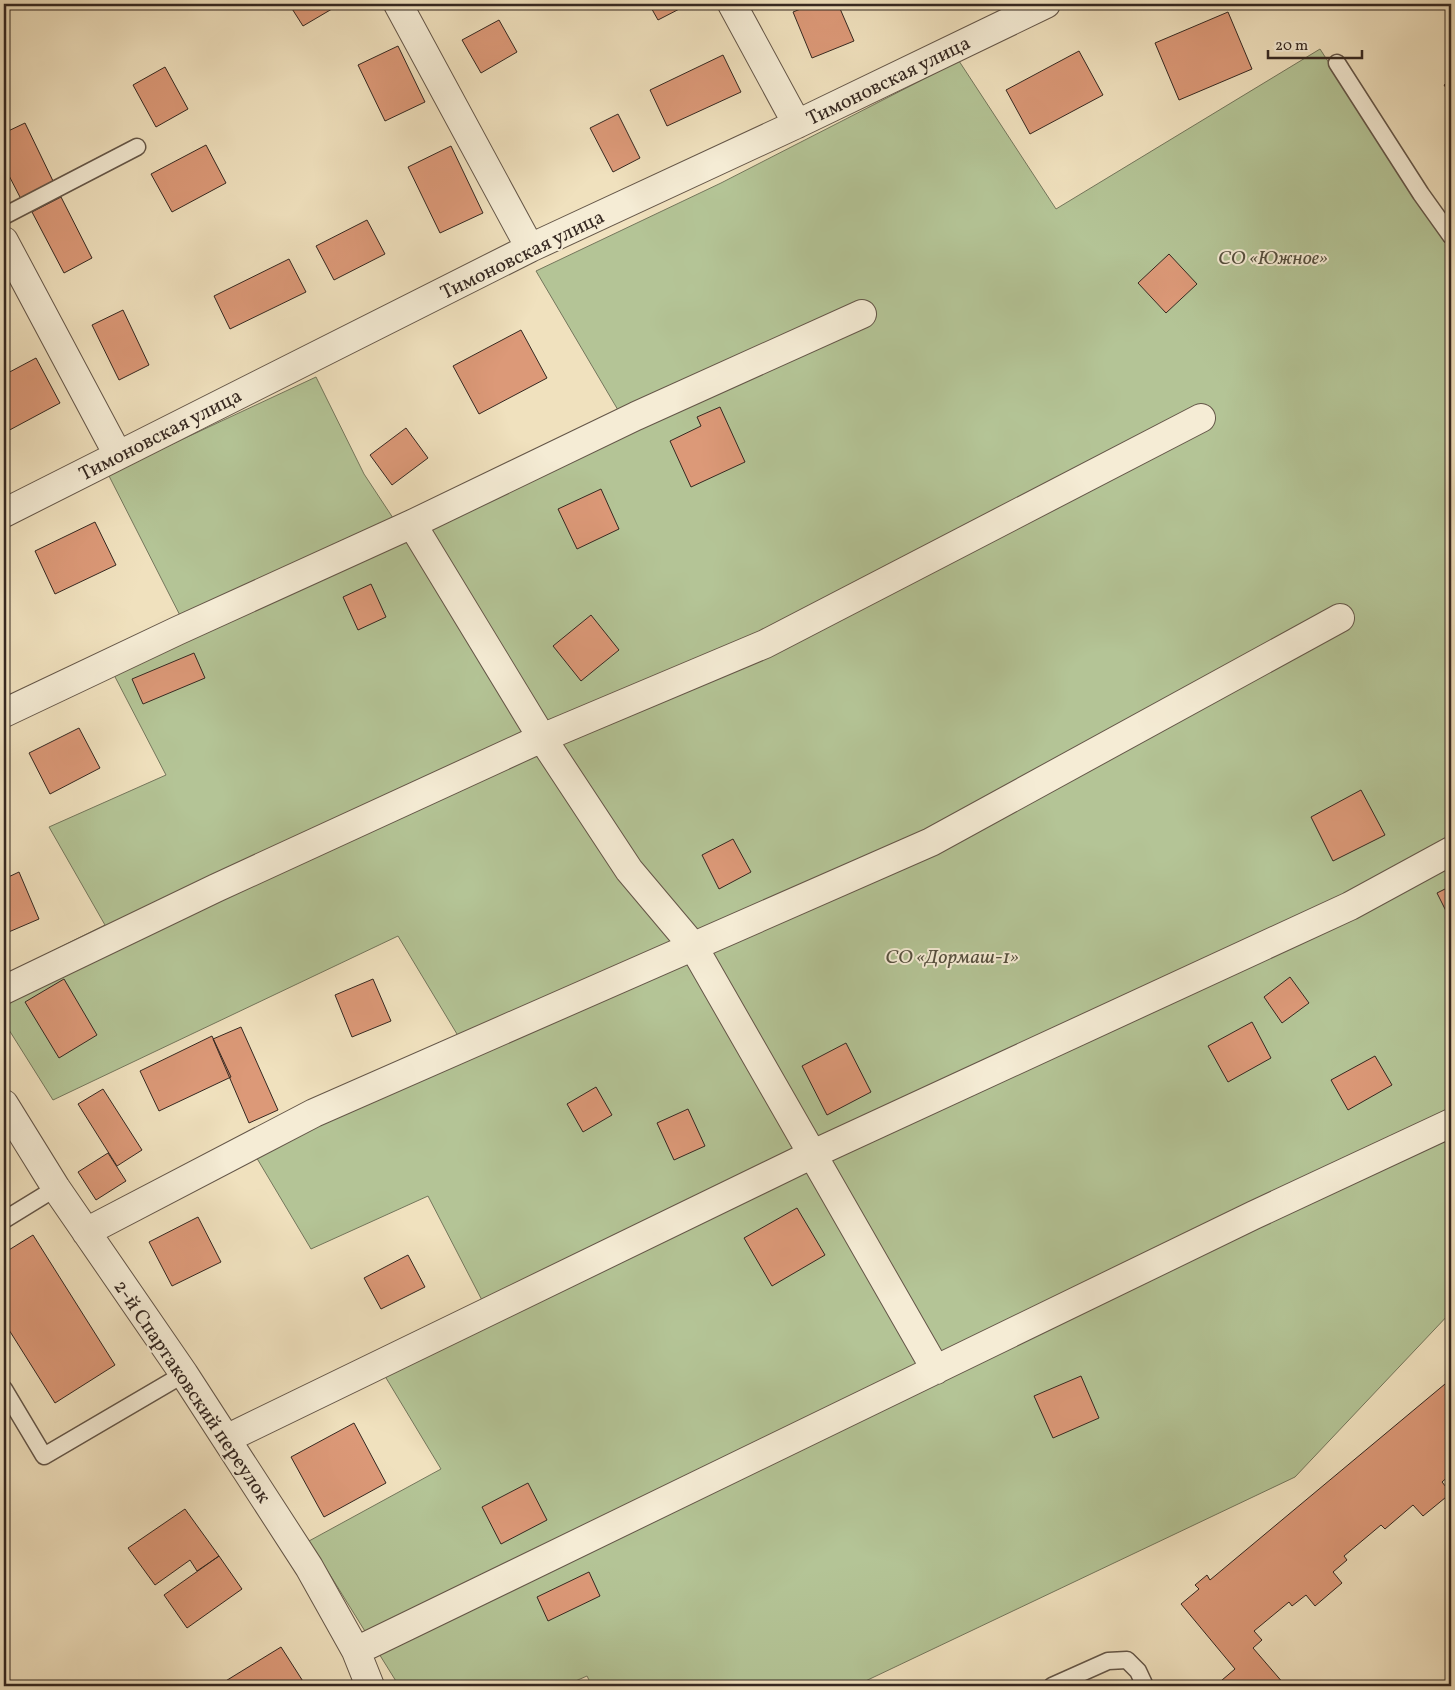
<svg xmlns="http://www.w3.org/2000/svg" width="1455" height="1690" font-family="Vollkorn,serif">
	<rect width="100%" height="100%" fill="#f0e1be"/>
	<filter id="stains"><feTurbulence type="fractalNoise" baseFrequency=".004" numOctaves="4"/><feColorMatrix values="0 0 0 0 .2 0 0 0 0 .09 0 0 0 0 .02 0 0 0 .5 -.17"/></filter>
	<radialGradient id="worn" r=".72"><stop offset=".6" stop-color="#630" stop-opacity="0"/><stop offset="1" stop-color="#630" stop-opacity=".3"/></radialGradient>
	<path fill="#b4c496" stroke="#74765c" d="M 1320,49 L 1451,252 L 1451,1312 L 1295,1477 L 855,1686 L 592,1686 L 587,1676 L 564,1686 L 399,1686 L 309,1541 L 441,1469 L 374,1358 L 485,1306 L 428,1196 L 311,1249 L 246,1140 L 460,1039 L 398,936 L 53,1100 L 4,1022 L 4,975 L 105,925 L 49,827 L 166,775 L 113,673 L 190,635 L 108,474 L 316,377 L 364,474 L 395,521 L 618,410 L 536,271 L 721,183 L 959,61 L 1056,209 Z"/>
	<path fill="#dc9978" stroke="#352821" d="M 289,4 L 336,4 L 337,6 L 303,26 Z
		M 649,4 L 689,4 L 658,20 Z
		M 813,4 L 838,4 L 854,41 L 812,58 L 793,12 Z
		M 1228,12 L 1252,69 L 1179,100 L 1155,43 Z
		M 499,20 L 517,52 L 481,73 L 462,40 Z
		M 398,46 L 425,102 L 385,121 L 358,65 Z
		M 1079,51 L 1103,95 L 1030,134 L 1006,90 Z
		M 723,55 L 741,92 L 667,126 L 650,90 Z
		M 165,67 L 188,109 L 156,127 L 133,85 Z
		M 1451,80 L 1451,95 L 1444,85 Z
		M 618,114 L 640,158 L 613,172 L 590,128 Z
		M 25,123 L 54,183 L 21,199 L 4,166 L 4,133 Z
		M 206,145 L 226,183 L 172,212 L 151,174 Z
		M 451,146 L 483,213 L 440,233 L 408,167 Z
		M 61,197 L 92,258 L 64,273 L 32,212 Z
		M 367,220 L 385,254 L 334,280 L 316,246 Z
		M 1169,254 L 1197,284 L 1166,313 L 1138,283 Z
		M 289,259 L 306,292 L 230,329 L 214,296 Z
		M 123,310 L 149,365 L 119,380 L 92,325 Z
		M 521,330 L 547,378 L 479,414 L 453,366 Z
		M 36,358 L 60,403 L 4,433 L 4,397 L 8,395 L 4,387 L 4,375 Z
		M 720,407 L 745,462 L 691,487 L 670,441 L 701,426 L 697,417 Z
		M 406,428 L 428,458 L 392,485 L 370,455 Z
		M 601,489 L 619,529 L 577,549 L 558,509 Z
		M 95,522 L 116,565 L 55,594 L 35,551 Z
		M 371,584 L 386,617 L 358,630 L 343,597 Z
		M 591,615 L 619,650 L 581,681 L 553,646 Z
		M 194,653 L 205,678 L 143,704 L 132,679 Z
		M 79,728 L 100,768 L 50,794 L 29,753 Z
		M 1361,790 L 1385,835 L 1333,861 L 1311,817 Z
		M 733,839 L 751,872 L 719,889 L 702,855 Z
		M 19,872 L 39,919 L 4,934 L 4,879 Z
		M 1451,886 L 1451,921 L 1437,893 Z
		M 1290,977 L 1309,1003 L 1282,1023 L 1264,997 Z
		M 64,979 L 97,1035 L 59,1058 L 25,1002 Z
		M 373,979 L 391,1021 L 352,1037 L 335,995 Z
		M 1252,1022 L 1271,1058 L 1228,1082 L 1208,1046 Z
		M 241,1027 L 278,1110 L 249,1123 L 213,1039 Z
		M 212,1036 L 231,1077 L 159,1111 L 140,1071 Z
		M 846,1043 L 871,1092 L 827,1115 L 802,1066 Z
		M 1375,1056 L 1392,1085 L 1348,1110 L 1331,1080 Z
		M 596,1087 L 612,1115 L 583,1132 L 567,1104 Z
		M 103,1089 L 142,1150 L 117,1166 L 78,1104 Z
		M 688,1109 L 705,1146 L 674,1160 L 657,1123 Z
		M 108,1153 L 126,1181 L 96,1200 L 78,1172 Z
		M 797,1208 L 825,1255 L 772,1286 L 744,1238 Z
		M 198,1217 L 221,1262 L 172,1286 L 149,1242 Z
		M 33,1235 L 115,1365 L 55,1403 L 4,1322 L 4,1253 Z
		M 408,1255 L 425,1287 L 381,1309 L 364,1278 Z
		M 1081,1376 L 1099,1418 L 1053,1438 L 1034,1396 Z
		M 1451,1379 L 1451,1474 L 1442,1482 L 1451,1493 L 1423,1516 L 1413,1505 L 1385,1529 L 1381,1525 L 1344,1556 L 1347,1560 L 1333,1572 L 1342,1583 L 1315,1606 L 1306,1595 L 1292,1606 L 1289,1602 L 1254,1631 L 1262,1640 L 1253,1648 L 1284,1684 L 1281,1686 L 1215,1686 L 1235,1669 L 1181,1604 L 1199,1589 L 1195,1585 L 1207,1575 L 1210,1580 Z
		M 354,1423 L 386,1483 L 324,1517 L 291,1457 Z
		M 528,1483 L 547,1520 L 501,1544 L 482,1507 Z
		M 185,1509 L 219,1556 L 197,1571 L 190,1560 L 155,1585 L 128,1548 Z
		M 219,1556 L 242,1589 L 187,1628 L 164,1595 Z
		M 589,1572 L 600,1596 L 548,1621 L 537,1597 Z
		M 281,1647 L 306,1686 L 227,1686 L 224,1682 Z"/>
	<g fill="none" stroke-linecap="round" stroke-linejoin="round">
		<g stroke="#645648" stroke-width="19">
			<path id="service" d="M 1337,63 L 1421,194 L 1451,236
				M 4,216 L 137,147
				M 4,1220 L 56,1188
				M 4,1389 L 44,1456 L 184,1374
				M 1052,1686 L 1108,1661 L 1127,1660 L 1138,1671 L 1145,1686"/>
		</g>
		<g stroke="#645648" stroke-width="30">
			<path id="minor" d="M 398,4 L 530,248
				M 732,4 L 797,124
				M 4,241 L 118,455
				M 4,513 L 530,248 L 797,124 L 1046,4
				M 412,524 L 542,738 L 629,870 L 693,946 L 936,1370
				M 4,713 L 177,631 L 412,524 L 636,416 L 862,314
				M 4,990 L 216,888 L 542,738 L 765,644 L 1201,418
				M 4,1104 L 56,1188 L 184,1374 L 309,1567 L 356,1651 L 370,1686
				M 86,1232 L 314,1113 L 931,842 L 1340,618
				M 226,1439 L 813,1154 L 1350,906 L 1451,851
				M 356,1651 L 1254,1215 L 1451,1123"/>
		</g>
		<use href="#service" stroke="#f5ecd5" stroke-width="16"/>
		<use href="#minor" stroke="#f5ecd5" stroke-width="28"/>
	</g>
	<g text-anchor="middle" stroke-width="4" stroke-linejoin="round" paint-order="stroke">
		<g font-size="20" fill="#352821" stroke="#f5ecd5">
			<text transform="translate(888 80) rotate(-26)" y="7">Тимоновская улица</text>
			<text transform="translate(522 254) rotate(-26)" y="7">Тимоновская улица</text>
			<text transform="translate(160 434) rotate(-27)" y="7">Тимоновская улица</text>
			<text transform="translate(193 1391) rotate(56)" y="7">2-й Спартаковский переулок</text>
		</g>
		<g font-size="20" font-style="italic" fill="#554f3e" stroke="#f5ecd5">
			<text x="1273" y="264">СО «Южное»</text>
			<text x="952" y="963">СО «Дормаш-1»</text>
		</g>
	</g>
	<rect width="1455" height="1690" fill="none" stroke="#f0e1be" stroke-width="20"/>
	<rect x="5" y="5" width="1445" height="1680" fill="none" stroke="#352821" stroke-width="2.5"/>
	<rect x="10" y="10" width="1435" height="1670" fill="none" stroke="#352821"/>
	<path d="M1268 50v8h94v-8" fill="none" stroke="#352821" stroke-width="2.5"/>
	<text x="1275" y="50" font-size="15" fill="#352821" stroke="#f5ecd5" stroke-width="4" paint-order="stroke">20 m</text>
	<rect width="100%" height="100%" filter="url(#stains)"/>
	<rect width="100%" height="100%" fill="url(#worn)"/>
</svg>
